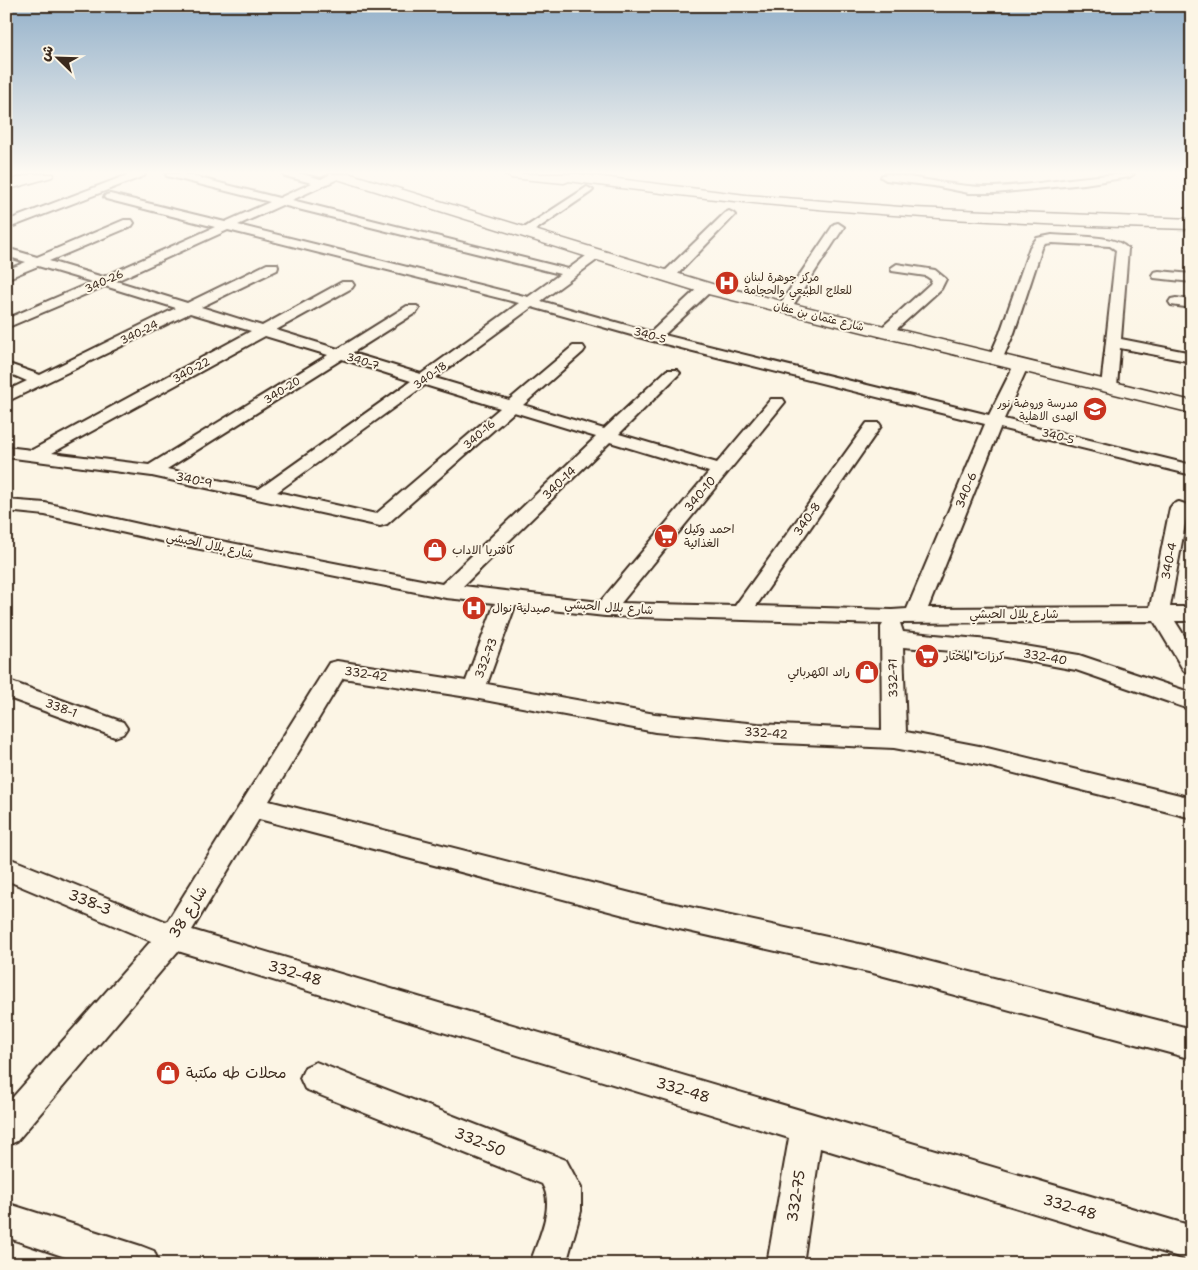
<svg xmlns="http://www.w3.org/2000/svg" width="1198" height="1270" font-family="'Shantell Sans','Playpen Sans Arabic',sans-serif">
	<rect width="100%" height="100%" fill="#fcf5e5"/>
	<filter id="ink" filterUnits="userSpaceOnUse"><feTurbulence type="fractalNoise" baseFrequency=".02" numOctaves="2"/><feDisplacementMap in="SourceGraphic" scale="10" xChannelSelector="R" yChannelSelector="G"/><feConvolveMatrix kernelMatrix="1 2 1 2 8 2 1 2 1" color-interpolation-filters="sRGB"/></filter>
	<g filter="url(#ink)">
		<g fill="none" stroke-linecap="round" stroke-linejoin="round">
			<g stroke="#3b2a1e" stroke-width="4">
				<path id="minor" d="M 130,174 L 145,174 L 144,176 L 6,229 L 6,221 Z
					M 166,174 L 184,174 L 279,198 L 312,183 L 285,176 L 284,174 L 302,174 L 321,179 L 331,174 L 343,174 L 342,177 L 292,200 L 568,269 L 593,251 L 601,251 L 603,254 L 601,257 L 541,301 L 651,332 L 701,285 L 711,285 L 713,288 L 711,291 L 664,335 L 989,415 L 1015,363 L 1025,363 L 1028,366 L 1004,419 L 1192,465 L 1192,475 L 1000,428 L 928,608 L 1150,607 L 1170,508 L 1173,504 L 1179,502 L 1185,504 L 1188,508 L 1170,607 L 1192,607 L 1192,621 L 1175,621 L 1192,648 L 1192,674 L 1184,671 L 1154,621 L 900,623 L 903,632 L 989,640 L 1079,655 L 1192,693 L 1192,710 L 1076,670 L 989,654 L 903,647 L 906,732 L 979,746 L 1192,798 L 1192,818 L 979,764 L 894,748 L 758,742 L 655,732 L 474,698 L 343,678 L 269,801 L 666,902 L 873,947 L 1192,1029 L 1192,1059 L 873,973 L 666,926 L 259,819 L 192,930 L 1192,1226 L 1192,1261 L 820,1148 L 803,1264 L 767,1264 L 789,1138 L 178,951 L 17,1141 L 6,1146 L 6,1105 L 151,941 L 6,880 L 6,857 L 167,922 L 329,663 L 337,661 L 466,681 L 495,603 L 446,598 L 170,543 L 45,515 L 6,511 L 6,500 L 45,503 L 170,531 L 442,584 L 596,437 L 514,412 L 387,524 L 380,526 L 152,476 L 6,457 L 6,447 L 32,450 L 251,331 L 190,313 L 6,402 L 6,391 L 27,381 L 6,372 L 6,363 L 40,375 L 176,308 L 105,286 L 6,328 L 6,319 L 92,282 L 38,266 L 6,279 L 6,270 L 26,262 L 6,256 L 6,248 L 37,257 L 124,220 L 132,220 L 134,223 L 132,226 L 49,261 L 103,277 L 215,227 L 106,199 L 104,197 L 106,195 L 110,194 L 225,222 L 270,202 L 167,176 ZM 282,205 L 560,274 L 528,297 L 238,225 ZM 228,230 L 519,303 L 421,374 L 352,353 L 417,312 L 419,309 L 417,306 L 407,306 L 338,349 L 276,330 L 352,288 L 354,285 L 352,282 L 342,282 L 262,326 L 201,307 L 277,270 L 278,267 L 277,264 L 267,264 L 187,303 L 116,281 ZM 532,307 L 649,340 L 985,424 L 907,609 L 892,610 L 756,606 L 881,426 L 879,423 L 867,423 L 735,606 L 621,603 L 785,402 L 783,399 L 771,399 L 717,463 L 619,434 L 680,373 L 677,370 L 667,370 L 604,429 L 523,405 L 583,352 L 585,349 L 583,346 L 573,346 L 509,400 L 435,378 ZM 265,336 L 328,355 L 149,465 L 52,453 ZM 342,359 L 411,381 L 259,489 L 167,469 ZM 425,385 L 500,408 L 376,514 L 277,492 ZM 610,442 L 709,472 L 600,602 L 463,586 ZM 515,606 L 605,616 L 883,624 L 881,627 L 882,730 L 758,724 L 655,714 L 487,684 Z
					M 888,174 C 922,178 960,188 994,187 C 1041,185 1087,174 1134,174 L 1129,177 L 1084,184 L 995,193 L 969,193 L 934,186 L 886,180 L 881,177 L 882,175 Z
					M 587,187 L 593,190 L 591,192 L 528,235 L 524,236 L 518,232 Z
					M 729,211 L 733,213 L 735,215 L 733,217 L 673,279 L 663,279 L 661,276 L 663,273 L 725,213 Z
					M 838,223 L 844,227 L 792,307 L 785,311 L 780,310 L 778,307 L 834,224 Z
					M 1052,235 C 1072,237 1116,234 1128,249 L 1121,339 L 1192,353 L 1192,362 L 1120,348 L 1117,387 L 1115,390 L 1103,390 L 1101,387 L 1116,250 L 1110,246 L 1052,243 L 1045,244 L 1042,248 L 1014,333 L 1002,360 L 1000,363 L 990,363 L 988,360 L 1000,333 L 1030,247 L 1037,238 Z
					M 897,264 L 935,270 L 946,279 L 941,289 L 889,336 L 879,336 L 877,333 L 879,330 L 930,284 L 932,280 L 926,276 L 892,271 L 891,268 Z
					M 1159,271 L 1192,274 L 1192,282 L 1154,278 L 1152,275 L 1154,272 Z
					M 1176,298 L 1192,300 L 1192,308 L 1171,305 L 1169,302 L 1171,299 Z
					M 6,680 L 123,722 L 127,728 L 123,734 L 115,737 L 6,697 Z
					M 316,1062 L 566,1160 L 581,1188 L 581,1211 L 566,1264 L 530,1264 C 537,1241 556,1206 542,1184 L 305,1089 L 300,1078 L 305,1067 Z
					M 6,1203 L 141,1246 L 154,1251 L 159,1264 L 86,1264 L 6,1237 Z"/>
			</g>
			<g stroke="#3b2a1e" stroke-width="3">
				<path id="tertiary" d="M 32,174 L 54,174 L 52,177 L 6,190 L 6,181 Z
					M 329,174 L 351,174 L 712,284 L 1192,401 L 1192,413 L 700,292 L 331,177 Z"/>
			</g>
			<g stroke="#3b2a1e" stroke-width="3">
				<path id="motorway" d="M 504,174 L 578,174 L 746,195 L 913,208 L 1192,219 L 1192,229 C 983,224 776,210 569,181 L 564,183 L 511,178 Z"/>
			</g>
			<use href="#minor" fill="#fcf5e5" fill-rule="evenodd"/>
			<use href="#tertiary" fill="#fcf5e5" fill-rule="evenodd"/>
			<use href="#motorway" fill="#fcf5e5" fill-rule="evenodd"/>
		</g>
	</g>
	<linearGradient id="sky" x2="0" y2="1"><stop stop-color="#94b1ca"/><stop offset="0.49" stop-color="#fefaf3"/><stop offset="1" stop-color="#fefaf3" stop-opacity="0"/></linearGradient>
	<rect width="1198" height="352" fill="url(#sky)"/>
	<defs>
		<g id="hospital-disc" transform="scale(1.25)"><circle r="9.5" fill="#c8321e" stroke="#fcf5e5"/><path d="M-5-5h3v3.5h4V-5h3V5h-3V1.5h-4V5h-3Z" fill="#fff"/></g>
		<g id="school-disc" transform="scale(1.25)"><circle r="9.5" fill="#c8321e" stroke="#fcf5e5"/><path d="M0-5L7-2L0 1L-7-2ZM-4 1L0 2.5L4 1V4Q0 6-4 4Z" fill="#fff"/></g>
		<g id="supermarket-disc" transform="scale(1.25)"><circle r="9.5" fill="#c8321e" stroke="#fcf5e5"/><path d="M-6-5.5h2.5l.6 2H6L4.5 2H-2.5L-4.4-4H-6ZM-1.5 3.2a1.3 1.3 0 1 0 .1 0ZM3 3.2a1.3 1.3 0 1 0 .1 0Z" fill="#fff"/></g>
		<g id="shop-disc" transform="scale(1.25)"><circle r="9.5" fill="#c8321e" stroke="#fcf5e5"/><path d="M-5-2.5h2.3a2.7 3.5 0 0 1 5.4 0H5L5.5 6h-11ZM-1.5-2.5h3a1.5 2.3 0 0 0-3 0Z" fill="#fff"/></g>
	</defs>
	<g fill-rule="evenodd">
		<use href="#hospital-disc" x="727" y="283"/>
		<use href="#school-disc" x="1095" y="409"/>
		<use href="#supermarket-disc" x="666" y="536"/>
		<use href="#shop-disc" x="435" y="550"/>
		<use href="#hospital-disc" x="474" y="608"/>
		<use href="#supermarket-disc" x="927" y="656"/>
		<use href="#shop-disc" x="867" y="672"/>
		<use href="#shop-disc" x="168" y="1073"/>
	</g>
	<g text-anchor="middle" stroke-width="4" stroke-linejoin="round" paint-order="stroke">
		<g font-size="11" fill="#3b2a1e" stroke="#fcf5e5" text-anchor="start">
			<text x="744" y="281">مركز جوهرة لبنان<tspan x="744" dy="13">للعلاج الطبيعي والحجامة</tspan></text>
			<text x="1078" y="407" text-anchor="end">مدرسة وروضة نور<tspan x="1078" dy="13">الهدى الاهلية</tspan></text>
		</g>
		<g font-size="11" fill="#3b2a1e" stroke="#fcf5e5">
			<text transform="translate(104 281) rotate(-24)" y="4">340-26</text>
			<text transform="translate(819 316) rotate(14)" y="4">شارع عثمان بن عفان</text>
			<text transform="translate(139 332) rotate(-26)" y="4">340-24</text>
			<text transform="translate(650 335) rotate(15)" y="4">340-5</text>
			<text transform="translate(363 361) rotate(17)" y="4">340-7</text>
			<text transform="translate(191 370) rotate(-29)" y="4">340-22</text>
			<text transform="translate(430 375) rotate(-36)" y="4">340-18</text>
			<text transform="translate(282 390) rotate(-32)" y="4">340-20</text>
			<text transform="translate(479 434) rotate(-41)" y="4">340-16</text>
			<text transform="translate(1058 436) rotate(14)" y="4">340-5</text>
		</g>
		<g font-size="12" fill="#3b2a1e" stroke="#fcf5e5">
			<text transform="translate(194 480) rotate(12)" y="4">340-9</text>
			<text transform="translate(559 483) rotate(-44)" y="4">340-14</text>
			<text transform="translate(966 490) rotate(-68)" y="4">340-6</text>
			<text transform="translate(700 494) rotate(-50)" y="4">340-10</text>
			<text transform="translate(807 519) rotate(-55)" y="4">340-8</text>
			<text transform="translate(210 545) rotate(12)" y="4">شارع بلال الحبشي</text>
			<text transform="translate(1169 561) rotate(-79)" y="4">340-4</text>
			<text transform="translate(609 607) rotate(4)" y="4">شارع بلال الحبشي</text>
			<text x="1014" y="618">شارع بلال الحبشي</text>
			<text transform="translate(1045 657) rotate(10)" y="4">332-40</text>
			<text transform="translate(486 658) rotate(-69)" y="4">332-73</text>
			<text transform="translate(366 674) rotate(9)" y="4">332-42</text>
			<text transform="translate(893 678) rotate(-91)" y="4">332-71</text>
			<text transform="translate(61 708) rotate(20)" y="4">338-1</text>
			<text transform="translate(766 733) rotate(4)" y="4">332-42</text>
		</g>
		<g font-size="12" fill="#3b2a1e" stroke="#fcf5e5" text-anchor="start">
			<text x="684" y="533">احمد وكيل<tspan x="684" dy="14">الغذائية</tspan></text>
			<text x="452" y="554">كافتريا الاداب</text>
			<text x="492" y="612">صيدلية نوال</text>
			<text x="944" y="660">كرزات المختار</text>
			<text x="850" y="676" text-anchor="end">رائد الكهربائي</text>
		</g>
		<g font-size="15" fill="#3b2a1e" stroke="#fcf5e5">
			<text transform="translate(90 902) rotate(22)" y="5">338-3</text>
			<text transform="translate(188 912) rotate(-58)" y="5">شارع 38</text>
			<text transform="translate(295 973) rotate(17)" y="5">332-48</text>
			<text transform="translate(683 1090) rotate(17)" y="5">332-48</text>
			<text transform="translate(480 1142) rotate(22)" y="5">332-50</text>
			<text transform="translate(796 1196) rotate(-81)" y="5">332-75</text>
			<text transform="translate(1070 1207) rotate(17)" y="5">332-48</text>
		</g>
		<g font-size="15" fill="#3b2a1e" stroke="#fcf5e5" text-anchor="start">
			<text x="186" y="1078">محلات طه مكتبة</text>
		</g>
	</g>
	<rect width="1198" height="1270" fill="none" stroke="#fcf5e5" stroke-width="25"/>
	<rect x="12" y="12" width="1173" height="1245" fill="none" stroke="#3b2a1e" stroke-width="2" filter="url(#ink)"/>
	<g transform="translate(58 58) rotate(293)" stroke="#fcf5e5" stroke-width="4" paint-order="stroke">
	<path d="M0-4L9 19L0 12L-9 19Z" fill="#3b2a1e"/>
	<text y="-8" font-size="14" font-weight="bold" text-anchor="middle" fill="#3b2a1e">ش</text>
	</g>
</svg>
